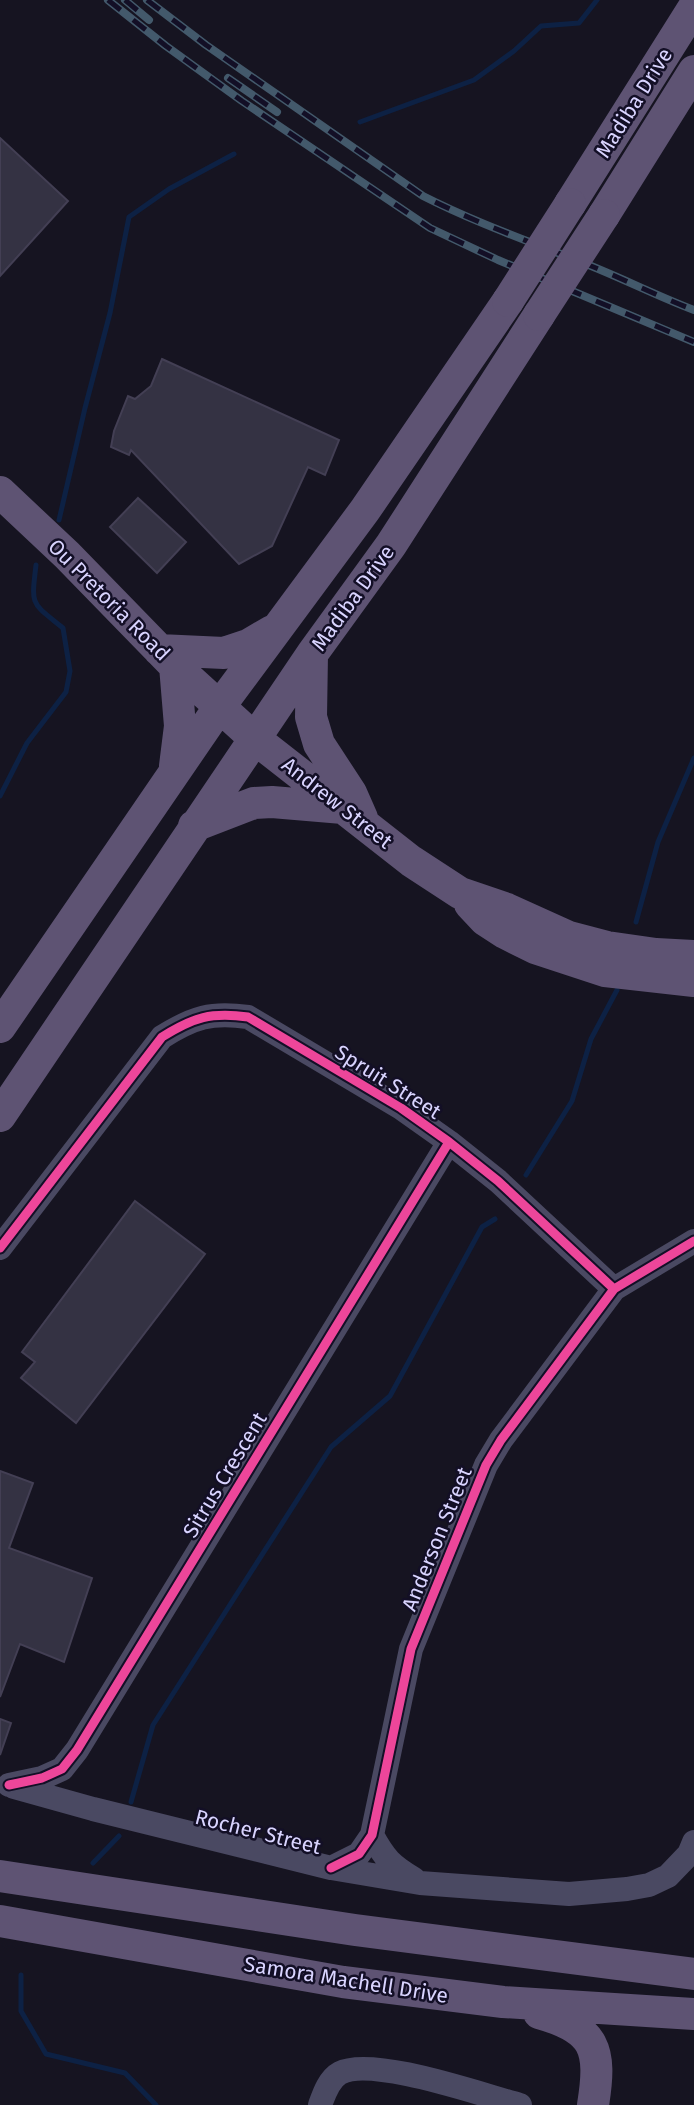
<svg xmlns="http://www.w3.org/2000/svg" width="694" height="2105" font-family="'Fira Sans',sans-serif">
	<rect width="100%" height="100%" fill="#161421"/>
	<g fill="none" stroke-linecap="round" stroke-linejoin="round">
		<path stroke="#0d2144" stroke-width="5" d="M 360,122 L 474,80 L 514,51 L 541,26 L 579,23 L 597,0
			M 59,520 L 85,408 L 110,313 L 129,217 L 169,189 L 234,154
			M 0,796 L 27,743 L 66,692 L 70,671 L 63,628 C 31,602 31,607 36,565
			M 636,922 L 658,842 L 694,758
			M 526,1175 L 572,1101 L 591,1039 L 617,990
			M 131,1802 L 153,1725 L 331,1447 L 390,1396 L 482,1227 L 495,1219
			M 93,1863 L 119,1836
			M 21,1975 L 21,2011 L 46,2054 L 125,2073 L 156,2105"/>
	</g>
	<path fill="#343243" stroke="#433f54" stroke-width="2" d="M 0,138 L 68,201 L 0,276 Z
		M 162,359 L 339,440 L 325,475 L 308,467 L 272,546 L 239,564 L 131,450 L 129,455 L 111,447 L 114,431 L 128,396 L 135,399 L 151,386 Z
		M 138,498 L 186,542 L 157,573 L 110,527 Z
		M 135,1201 L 205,1254 L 76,1423 L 21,1378 L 35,1362 L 22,1352 Z
		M 0,1471 L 33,1483 L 9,1548 L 92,1578 L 64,1662 L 20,1644 L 0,1697 Z
		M 0,1719 L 11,1723 L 0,1755 Z"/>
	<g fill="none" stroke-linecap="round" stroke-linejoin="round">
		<path stroke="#4a4962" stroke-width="24" d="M 0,1248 L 162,1037 C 194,1017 211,1012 248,1017 L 401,1108 L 449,1142 L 498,1181 L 614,1289
			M 9,1785 L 42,1778 L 62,1769 L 77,1750 L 449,1142
			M 14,1787 L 93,1809 L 331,1868 L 420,1883 L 569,1894 L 627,1889 L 649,1885 L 668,1876 L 689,1854 L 694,1842
			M 372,1835 C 385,1859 391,1865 414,1879
			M 331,1868 L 359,1854 L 372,1835 L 411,1649 L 486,1465 L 501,1440 L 614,1289 L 694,1241
			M 320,2105 C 324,2094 329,2079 340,2073 C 372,2056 482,2095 520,2105"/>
		<path stroke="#5e5373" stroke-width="32" d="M 570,204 L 694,7
			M 604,215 L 694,71
			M 0,492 L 67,555 L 175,666 L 254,738 L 411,861 L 460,893 L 507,909 L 569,937 L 607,947 L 656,954 L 694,956
			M 159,650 L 224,653 L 248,645 L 272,631
			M 312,654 L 311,717 L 319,744 L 351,793 L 362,818
			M 175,666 L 180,726 L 175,766
			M 194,826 L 254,803 L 272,802 L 343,808
			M 470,904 L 485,920 L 505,933 L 535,948 L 605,971 L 694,981
			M 0,1027 L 220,706 L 365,510 L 508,301
			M 0,1116 L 312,654 L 391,545 L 539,315
			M 0,1876 L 355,1930 L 694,1974
			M 0,1921 L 343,1982 L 503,2002 L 694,2014
			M 539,2013 C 596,2029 602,2049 593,2105"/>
		<g stroke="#43596b" stroke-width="8">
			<path id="rail" d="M 108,0 L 166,46 L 242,101 L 430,228 L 498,260 L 694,342
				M 125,0 L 149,20
				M 147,0 L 206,45 L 423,196 C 476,223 531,242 586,264 C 622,278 657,296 694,310
				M 228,78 L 277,112"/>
		</g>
		<use href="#rail" stroke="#130f26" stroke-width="5" stroke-dasharray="16" stroke-linecap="butt"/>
		<path stroke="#5e5373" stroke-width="32" d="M 508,301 L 570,204
			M 539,315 L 604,215"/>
		<g stroke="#130f26" stroke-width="13">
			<path id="cycleway" d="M 0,1248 L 162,1037 C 194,1017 211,1012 248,1017 L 401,1108 L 449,1142 L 498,1181 L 614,1289
				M 9,1785 L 42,1778 L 62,1769 L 77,1750 L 449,1142
				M 331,1868 L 359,1854 L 372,1835 L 411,1649 L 486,1465 L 501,1440 L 614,1289 L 694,1241"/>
		</g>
		<use href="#cycleway" stroke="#ed469a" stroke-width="9"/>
	</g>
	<g text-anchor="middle" stroke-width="5" stroke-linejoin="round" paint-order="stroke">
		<g font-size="21" fill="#d9d4ff" stroke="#130f26">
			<text transform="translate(634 103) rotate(-58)" y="7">Madiba Drive</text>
			<text transform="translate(353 598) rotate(-54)" y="7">Madiba Drive</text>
			<text transform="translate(109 600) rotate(45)" y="7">Ou Pretoria Road</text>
			<text transform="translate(337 803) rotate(38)" y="7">Andrew Street</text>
			<text transform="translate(388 1082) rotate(32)" y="7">Spruit Street</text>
			<text transform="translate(225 1475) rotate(-59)" y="7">Sitrus Crescent</text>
			<text transform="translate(437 1539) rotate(-68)" y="7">Anderson Street</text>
			<text transform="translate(258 1832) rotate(14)" y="7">Rocher Street</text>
			<text transform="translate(346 1980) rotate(9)" y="7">Samora Machell Drive</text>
		</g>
	</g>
</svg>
